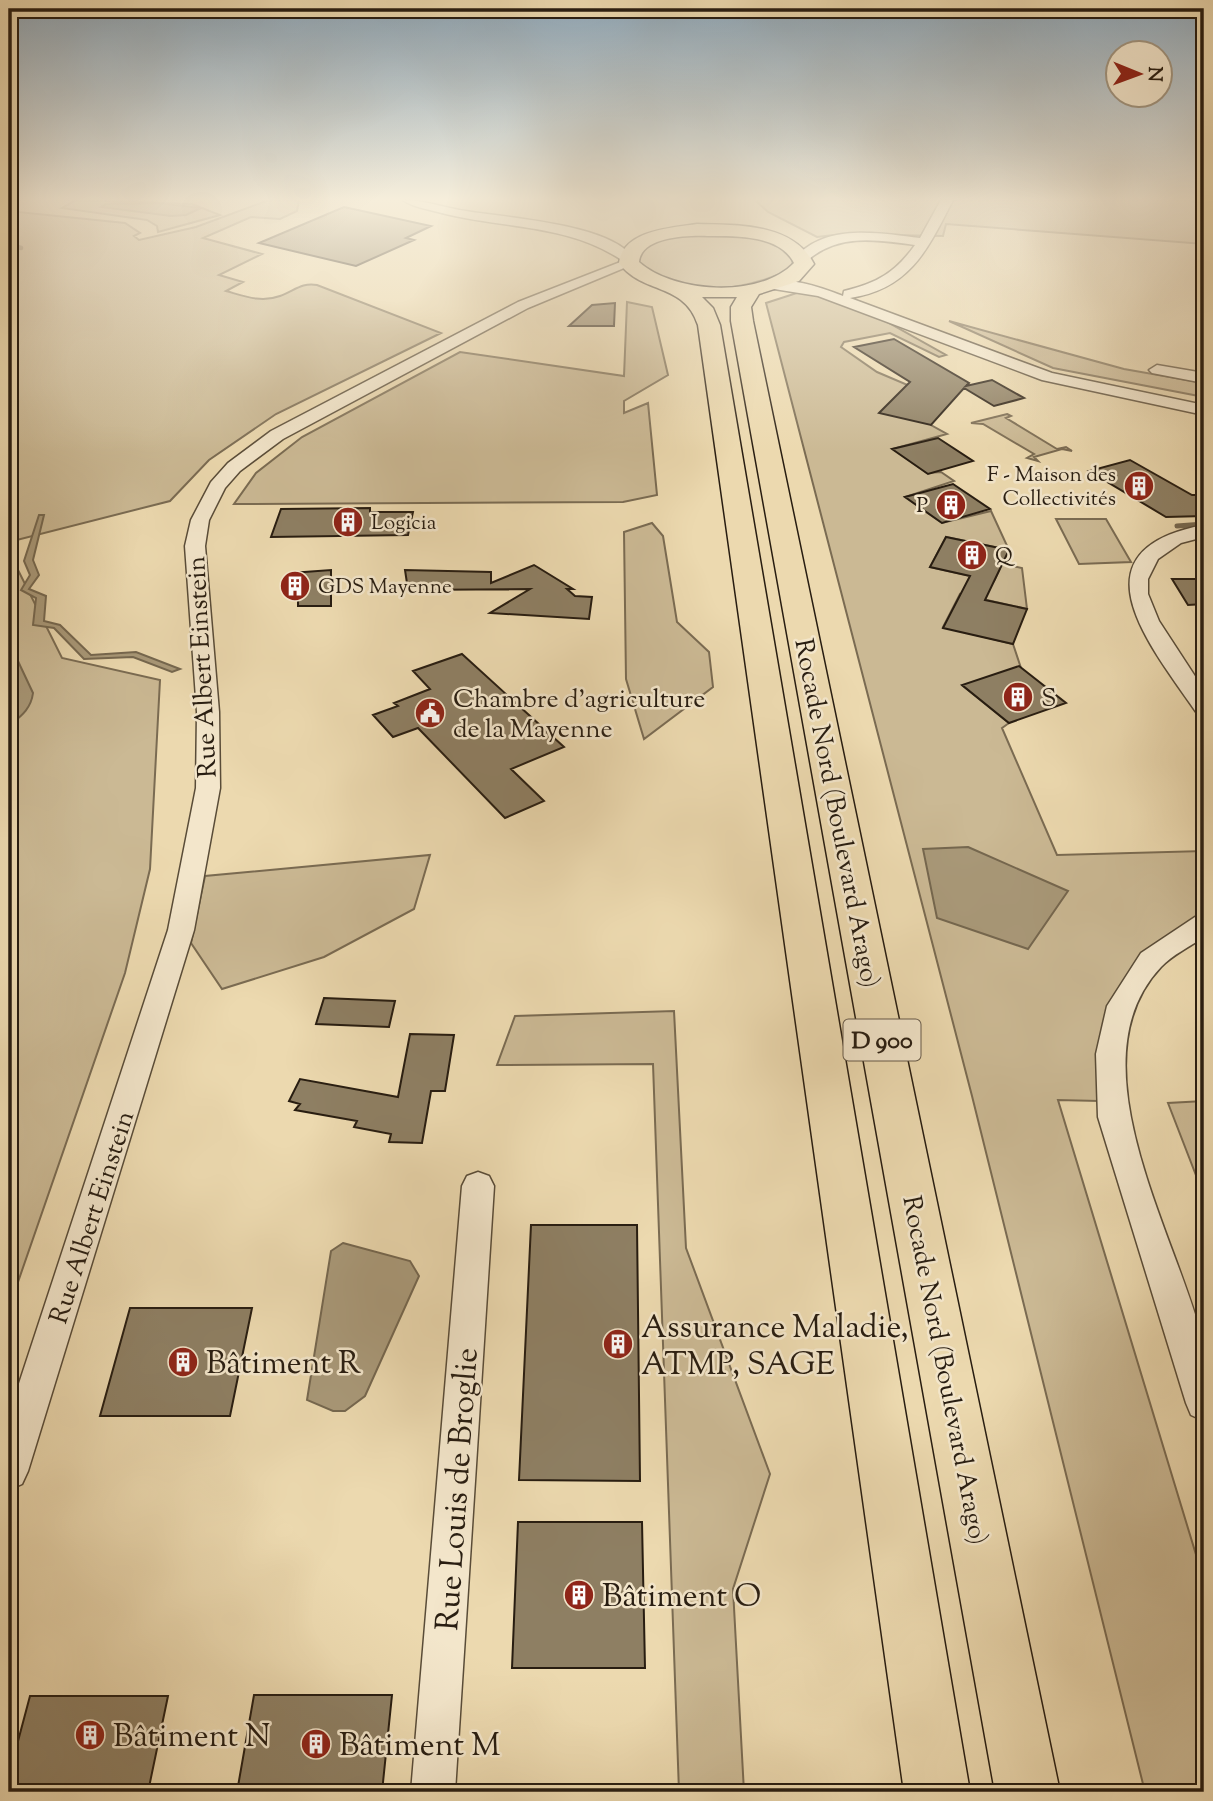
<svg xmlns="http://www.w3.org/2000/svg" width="1213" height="1801" font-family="'Sorts Mill Goudy',serif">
	<rect width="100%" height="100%" fill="#ecd9af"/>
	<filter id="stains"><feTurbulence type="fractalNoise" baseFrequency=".00286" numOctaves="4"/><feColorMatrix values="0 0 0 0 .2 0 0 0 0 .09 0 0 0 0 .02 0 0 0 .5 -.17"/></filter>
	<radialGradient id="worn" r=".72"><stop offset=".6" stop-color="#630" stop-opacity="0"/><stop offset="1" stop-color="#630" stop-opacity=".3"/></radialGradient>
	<path fill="#cbb994" stroke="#7a6b52" stroke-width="2" d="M 76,200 L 192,204 L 220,215 L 158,232 L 157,226 L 147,220 L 62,208 Z
		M 269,200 L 299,200 L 297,211 L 280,219 L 251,217 L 203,238 L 262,254 L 219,275 L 243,282 L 226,291 C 244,296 261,303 280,296 C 294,291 302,282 317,285 L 441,333 L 276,414 L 209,460 L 170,501 L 9,542 L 9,211 L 125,223 L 140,233 L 134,236 L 139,240 L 196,227 Z
		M 755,200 L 1204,200 L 1204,244 L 946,224 L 943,236 L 842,234 L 817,237 L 768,212 Z
		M 710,233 C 738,236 777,234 793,260 L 791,269 C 754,287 708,296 667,281 C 657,277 648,269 639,264 L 638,254 C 657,235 685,235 710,233 Z
		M 806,290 L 871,313 L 946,355 L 939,357 L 890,333 L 844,342 L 841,347 L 877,372 L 910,386 L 931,425 L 947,434 L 893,449 L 927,473 L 941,472 L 954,481 L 905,497 L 942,523 L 991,511 L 1009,550 L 946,537 L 930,567 L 994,581 L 1002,564 L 1022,568 L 1027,609 L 960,594 L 943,627 L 1013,644 L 1021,668 L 963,686 L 1009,723 L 1002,728 L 1057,855 L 1204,851 L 1204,925 L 1138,965 L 1099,1101 L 1058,1100 L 1204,1581 L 1204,1792 L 1145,1792 L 972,1096 L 766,303 Z
		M 627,302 L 652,307 L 668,375 L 624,401 L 624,413 L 648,403 L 657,495 L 623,502 L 234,504 L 256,473 L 302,437 L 460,352 L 624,376 Z
		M 949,321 L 1124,369 L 1204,383 L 1204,397 L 1053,368 Z
		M 1007,414 L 1011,416 L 1006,418 L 1057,449 L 1066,447 L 1072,451 L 1062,449 L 1034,457 L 1038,461 L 1027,458 L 1034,454 L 983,424 L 971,423 Z
		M 1056,519 L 1106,519 L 1131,562 L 1079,564 Z
		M 652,523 L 663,536 L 677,622 L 709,652 L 713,687 L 644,739 L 626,679 L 624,532 Z
		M 9,552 L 62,658 L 160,680 L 150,869 L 125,973 L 9,1308 Z
		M 430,855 L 414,909 L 324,957 L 222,989 L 191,943 L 205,876 Z
		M 674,1011 L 686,1248 L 770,1474 L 733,1589 L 744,1792 L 679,1792 L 653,1064 L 497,1065 L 515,1016 Z
		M 1204,1101 L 1204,1196 L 1168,1103 Z"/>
	<path fill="#a99979" stroke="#75674f" stroke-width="2" d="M 158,203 L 201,208 L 186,215 L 171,216 L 101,207 L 106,204 Z
		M 39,515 L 44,515 L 33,560 L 39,575 L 29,589 L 46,596 L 44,621 L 60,625 L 91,655 L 136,652 L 180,669 L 172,672 L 133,657 L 84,659 L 54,628 L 33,625 L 36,598 L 21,590 L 30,575 L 24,561 Z
		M 9,642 L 33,693 C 31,709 21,716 9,726 Z
		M 968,847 L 1068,891 L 1028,949 L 937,918 L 923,849 Z
		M 343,1243 L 410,1261 L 419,1276 L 365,1396 L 345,1411 L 333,1411 L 307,1400 L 331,1251 Z"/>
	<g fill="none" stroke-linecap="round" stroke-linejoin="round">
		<path stroke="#75674f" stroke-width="4.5" d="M 1191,200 L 1204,203
			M 9,244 L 21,248"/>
		<path stroke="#75674f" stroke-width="5" d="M 1177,526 L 1204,524"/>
	</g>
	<path fill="#8e7f63" stroke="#281d11" stroke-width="2" d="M 344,207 L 431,226 L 406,238 L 414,240 L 356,266 L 259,243 Z
		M 615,303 L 614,326 L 569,326 L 592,305 Z
		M 894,339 L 969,383 L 966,386 L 992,380 L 1024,398 L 994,406 L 964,388 L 931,425 L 879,413 L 910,382 L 854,347 Z
		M 938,438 L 973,461 L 928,474 L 892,449 Z
		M 1130,460 L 1192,495 L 1204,495 L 1204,516 L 1166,517 L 1089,471 Z
		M 953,484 L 990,509 L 942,523 L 905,497 Z
		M 370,508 L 370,512 L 413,512 L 408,535 L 271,537 L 281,509 Z
		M 946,537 L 1009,550 L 985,600 L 1027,609 L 1013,644 L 943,628 L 970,576 L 930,567 Z
		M 534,565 L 573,589 L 567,589 L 575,596 L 592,597 L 589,619 L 490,613 L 530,589 L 408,590 L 405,570 L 491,572 L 491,583 Z
		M 331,570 L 331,606 L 298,606 L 298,600 L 292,600 L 291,573 Z
		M 1172,579 L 1204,579 L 1204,604 L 1188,605 Z
		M 462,654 L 564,747 L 511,769 L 544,801 L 505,818 L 418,728 L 393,737 L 373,715 L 398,706 L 394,703 L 430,689 L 413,671 Z
		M 1019,666 L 1066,703 L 1009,723 L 962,685 Z
		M 324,998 L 395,1001 L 389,1027 L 316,1024 Z
		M 410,1034 L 454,1035 L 445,1091 L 431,1091 L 422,1143 L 389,1142 L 391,1134 L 354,1127 L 357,1121 L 295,1110 L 300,1104 L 289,1101 L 300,1079 L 398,1097 Z
		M 531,1225 L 637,1225 L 640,1481 L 519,1480 Z
		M 130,1308 L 252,1308 L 230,1416 L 100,1416 Z
		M 518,1522 L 642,1522 L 645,1668 L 512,1668 Z
		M 254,1695 L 392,1695 L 382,1792 L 237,1792 Z
		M 30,1696 L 168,1696 L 148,1792 L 9,1792 L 9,1775 Z"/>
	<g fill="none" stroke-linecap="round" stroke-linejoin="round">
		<g stroke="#594c38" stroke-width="3">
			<path id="minor" d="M 403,200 C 425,200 445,208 466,211 C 506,218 620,224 636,263 L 528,308 L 283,439 L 240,471 L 225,488 L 209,520 L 205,546 L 219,712 L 220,788 L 194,930 L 28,1471 L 22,1484 L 9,1490 L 9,1414 L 168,930 L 196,788 L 197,712 L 185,546 L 191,520 L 211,482 L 228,463 L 271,431 L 518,302 L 623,261 C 568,223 500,229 438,212 C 427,209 412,207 403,200 Z
				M 941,200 L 953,200 C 928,249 910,289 850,298 L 1052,373 L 1204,405 L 1204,415 L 1042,380 L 818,296 L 774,289 L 767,285 C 782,273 826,289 843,296 L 844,291 C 877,283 895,273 915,245 C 878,240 839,233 808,260 L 796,257 C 826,223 880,233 920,238 Z
				M 1157,365 L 1204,373 L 1204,383 L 1152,373 L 1149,370 Z
				M 1204,525 L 1204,537 L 1181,543 L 1158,559 L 1148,579 L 1148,594 L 1159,621 L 1204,690 L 1204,714 L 1196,712 C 1150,645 1069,550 1204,525 Z
				M 1204,915 L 1204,937 C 1191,946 1172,955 1161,967 C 1070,1063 1180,1241 1204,1346 C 1209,1368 1205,1398 1204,1421 L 1191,1415 L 1186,1403 L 1098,1117 L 1096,1054 L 1107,1006 L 1141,953 L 1195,917 Z
				M 478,1172 L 489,1176 L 494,1186 L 455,1792 L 411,1792 L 462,1186 L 467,1176 Z"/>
		</g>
		<g stroke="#281d11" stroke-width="3">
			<path id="primary" d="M 697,224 C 737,225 793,223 814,264 L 799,281 L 759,294 L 751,307 L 753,321 L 1060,1792 L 995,1792 L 731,321 L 731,307 L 737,297 L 702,297 L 713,308 L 720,325 L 970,1792 L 904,1792 L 698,325 C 684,282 643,295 619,263 C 623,230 671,228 697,224 ZM 709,236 C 736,236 780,235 794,263 C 759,299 674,293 639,262 C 641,236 690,235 709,236 Z"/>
		</g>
		<use href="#minor" fill="#f3e6cb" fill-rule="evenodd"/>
		<use href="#primary" fill="#ecd9af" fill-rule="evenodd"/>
	</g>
	<linearGradient id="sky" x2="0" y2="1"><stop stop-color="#8fa9bc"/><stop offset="0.44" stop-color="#f6eedb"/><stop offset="1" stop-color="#f6eedb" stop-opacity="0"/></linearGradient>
	<rect width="1213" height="452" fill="url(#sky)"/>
	<defs>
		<g id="building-disc" transform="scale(1.575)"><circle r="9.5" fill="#8f2418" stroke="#f3e6cb"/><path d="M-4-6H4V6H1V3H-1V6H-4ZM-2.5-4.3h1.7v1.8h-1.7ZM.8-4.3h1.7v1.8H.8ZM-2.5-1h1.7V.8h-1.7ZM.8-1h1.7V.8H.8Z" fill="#fff"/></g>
		<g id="civic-disc" transform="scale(1.575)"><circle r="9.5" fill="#8f2418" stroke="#f3e6cb"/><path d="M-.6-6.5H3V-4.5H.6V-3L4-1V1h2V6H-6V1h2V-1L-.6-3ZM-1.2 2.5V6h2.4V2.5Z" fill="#fff"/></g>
	</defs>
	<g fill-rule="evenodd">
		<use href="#building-disc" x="1139" y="486"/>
		<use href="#building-disc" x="951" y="505"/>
		<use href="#building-disc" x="348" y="522"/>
		<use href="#building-disc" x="972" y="555"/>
		<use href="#building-disc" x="295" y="586"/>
		<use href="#building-disc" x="1018" y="697"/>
		<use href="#civic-disc" x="430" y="713"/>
		<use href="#building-disc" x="618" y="1344"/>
		<use href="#building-disc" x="183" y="1362"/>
		<use href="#building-disc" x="579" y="1595"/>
		<use href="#building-disc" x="90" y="1735"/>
		<use href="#building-disc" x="316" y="1744"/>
	</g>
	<g text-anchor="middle" stroke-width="5" stroke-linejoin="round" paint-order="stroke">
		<g font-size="21" fill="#281d11" stroke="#f3e6cb" text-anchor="start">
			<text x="1116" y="481" text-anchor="end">F - Maison des<tspan x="1116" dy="24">Collectivités</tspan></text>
			<text x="928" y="512" text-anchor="end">P</text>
			<text x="371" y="529">Logicia</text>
			<text x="995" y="562">Q</text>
			<text x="318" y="593">GDS Mayenne</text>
		</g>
		<rect fill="#f3e6cb" stroke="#655949" stroke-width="2" x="843.5" y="1019.5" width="77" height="41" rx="5"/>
		<g font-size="24" font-weight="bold" fill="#281d11">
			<text x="882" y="1048">D 900</text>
		</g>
		<g font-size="26" fill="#281d11" stroke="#f3e6cb">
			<text transform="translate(201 667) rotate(-93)" y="9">Rue Albert Einstein</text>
			<text transform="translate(838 813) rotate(79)" y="9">Rocade Nord (Boulevard Arago)</text>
			<text transform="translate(91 1217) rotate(-72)" y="9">Rue Albert Einstein</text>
			<text transform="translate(946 1370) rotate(79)" y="9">Rocade Nord (Boulevard Arago)</text>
		</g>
		<g font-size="26" fill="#281d11" stroke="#f3e6cb" text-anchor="start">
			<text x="1041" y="706">S</text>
			<text x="453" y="707">Chambre d'agriculture<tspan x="453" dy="30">de la Mayenne</tspan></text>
		</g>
		<g font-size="32" fill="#281d11" stroke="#f3e6cb" text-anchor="start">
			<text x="641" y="1337">Assurance Maladie,<tspan x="641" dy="37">ATMP, SAGE</tspan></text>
			<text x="206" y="1373">Bâtiment R</text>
			<text x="602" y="1606">Bâtiment O</text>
			<text x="113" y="1746">Bâtiment N</text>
			<text x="339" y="1755">Bâtiment M</text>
		</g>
		<g font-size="32" fill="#281d11" stroke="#f3e6cb">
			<text transform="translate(456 1489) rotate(-86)" y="11">Rue Louis de Broglie</text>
		</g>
	</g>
	<rect width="1213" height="1801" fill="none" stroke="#ecd9af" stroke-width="35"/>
	<rect x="10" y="10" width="1192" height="1780" fill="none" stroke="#281d11" stroke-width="3.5"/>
	<rect x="18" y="18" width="1178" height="1766" fill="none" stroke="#281d11" stroke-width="2"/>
	<g transform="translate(1139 74) rotate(91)"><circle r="33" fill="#f3e6cb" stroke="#a29681" stroke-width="2"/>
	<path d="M0-5L12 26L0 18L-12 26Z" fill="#8f2418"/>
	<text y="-10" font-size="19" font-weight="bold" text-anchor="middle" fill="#281d11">N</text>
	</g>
	<rect width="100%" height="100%" filter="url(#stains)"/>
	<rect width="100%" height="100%" fill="url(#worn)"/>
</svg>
